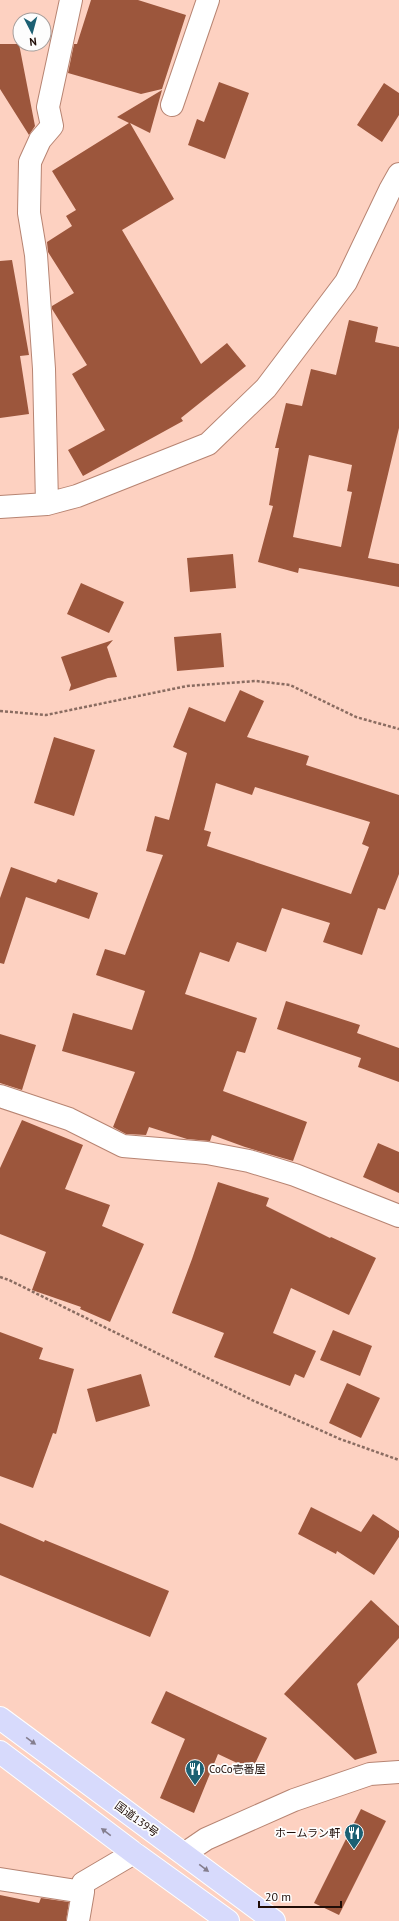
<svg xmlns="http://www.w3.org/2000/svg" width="399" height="1921" font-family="'PT Sans','Noto Sans JP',sans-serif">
	<rect width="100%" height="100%" fill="#fdd1c1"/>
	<path fill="#9c563c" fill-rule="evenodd" d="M 91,0 L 138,0 L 186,15 L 162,89 L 141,94 L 68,73 L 74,44 L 77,44 Z
		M 0,44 L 19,44 L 35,126 L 29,135 L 0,89 Z
		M 219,82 L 249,93 L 225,159 L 188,145 L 197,119 L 204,122 Z
		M 384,83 L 399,93 L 399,115 L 382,142 L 357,125 Z
		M 162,90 L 150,133 L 130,123 L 174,199 L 122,230 L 201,364 L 227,343 L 246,366 L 181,418 L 183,421 L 83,476 L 68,450 L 105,430 L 72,374 L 87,365 L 52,309 L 52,306 L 74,293 L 48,252 L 47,242 L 72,226 L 66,216 L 76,210 L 52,171 L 129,123 L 117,117 Z
		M 12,260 L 29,355 L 20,356 L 29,414 L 0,418 L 0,261 Z
		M 349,320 L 378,327 L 375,342 L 399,347 L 399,428 L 368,558 L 399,564 L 399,587 L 299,568 L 298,573 L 258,562 L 273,506 L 269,505 L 279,448 L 275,448 L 286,403 L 302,406 L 311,369 L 336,375 ZM 309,455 L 352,465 L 347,491 L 352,492 L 341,547 L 293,537 Z
		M 233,554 L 236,588 L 190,592 L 187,558 Z
		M 81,583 L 124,602 L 109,633 L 67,614 Z
		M 221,633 L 224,667 L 177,671 L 174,637 Z
		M 113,640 L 107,647 L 117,677 L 108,678 L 69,691 L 71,685 L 61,657 Z
		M 240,690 L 264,701 L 247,737 L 309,756 L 306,765 L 399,795 L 399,874 L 385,910 L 378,908 L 362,955 L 323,942 L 330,923 L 282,908 L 266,952 L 237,942 L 229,962 L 200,952 L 185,994 L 257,1018 L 245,1053 L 237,1051 L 223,1091 L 307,1122 L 293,1161 L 245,1147 L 212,1135 L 210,1141 L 187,1139 L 149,1127 L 146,1135 L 126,1134 L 113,1127 L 135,1072 L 62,1051 L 73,1013 L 132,1030 L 145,991 L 96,975 L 105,949 L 125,955 L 163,855 L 146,851 L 155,816 L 169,820 L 187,753 L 173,747 L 189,707 L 225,722 ZM 216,783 L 252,795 L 255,787 L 370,822 L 362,844 L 369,847 L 351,894 L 207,846 L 211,832 L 204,830 Z
		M 54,737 L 95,750 L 74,816 L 34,803 Z
		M 11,867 L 56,883 L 58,879 L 98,893 L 89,919 L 26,897 L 4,964 L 0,963 L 0,898 Z
		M 286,1001 L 360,1025 L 357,1033 L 399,1048 L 399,1082 L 358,1067 L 361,1058 L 277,1029 Z
		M 0,1034 L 36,1045 L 22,1090 L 0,1083 Z
		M 22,1120 L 83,1145 L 65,1189 L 110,1205 L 102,1226 L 144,1244 L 110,1322 L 80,1309 L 81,1307 L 32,1290 L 46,1252 L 0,1234 L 0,1168 Z
		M 378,1143 L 399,1152 L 399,1193 L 363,1177 Z
		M 218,1182 L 269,1198 L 266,1206 L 330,1238 L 331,1237 L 376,1258 L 349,1315 L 291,1288 L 273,1333 L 316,1351 L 304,1378 L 295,1374 L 290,1386 L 214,1357 L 224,1333 L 172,1313 L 192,1259 Z
		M 333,1330 L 372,1346 L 360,1376 L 320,1360 Z
		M 0,1332 L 43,1348 L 39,1359 L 74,1369 L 56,1434 L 53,1433 L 33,1488 L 0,1476 Z
		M 141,1374 L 150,1406 L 96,1422 L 87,1389 Z
		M 347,1383 L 380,1398 L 361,1438 L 329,1423 Z
		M 311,1507 L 361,1532 L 373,1514 L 399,1531 L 399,1537 L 374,1575 L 337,1551 L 336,1554 L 298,1534 Z
		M 0,1523 L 44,1542 L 45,1540 L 169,1591 L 150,1637 L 0,1575 Z
		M 371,1600 L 399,1626 L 399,1638 L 357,1684 L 377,1753 L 355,1760 L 284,1694 Z
		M 166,1691 L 267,1738 L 252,1770 L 218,1754 L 194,1813 L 160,1798 L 185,1739 L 151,1723 Z
		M 361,1809 L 386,1821 L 339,1915 L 314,1903 Z
		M 0,1895 L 39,1903 L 41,1898 L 69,1902 L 66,1921 L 0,1921 Z"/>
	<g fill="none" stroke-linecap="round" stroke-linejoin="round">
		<g stroke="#b78472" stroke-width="24">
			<path id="minor" d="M 172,105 L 208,0
				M 47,504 L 44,369 L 36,255 L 29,213 L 30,162 L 40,140 L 52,126 L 48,107 L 71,0
				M 0,507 L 47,504 L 77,496 L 208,444 L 266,388 L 346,282 L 390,190 L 399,174
				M 0,1096 L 69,1119 L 123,1146 L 207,1153 L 249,1161 L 295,1175 L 399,1216
				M 184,1854 L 206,1839 L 294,1800 L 370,1774 L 399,1772
				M 0,1879 L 83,1892
				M 78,1921 L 83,1892 L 83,1883 L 134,1853"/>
		</g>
		<g stroke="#fff" stroke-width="24">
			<path id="trunk" d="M 0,1718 L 274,1921
				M 0,1752 L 134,1853 L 228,1921"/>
		</g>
		<path stroke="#8a6c61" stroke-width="2.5" stroke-dasharray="3 2" stroke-linecap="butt" d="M 0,711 L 46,715 L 187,686 L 256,681 L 290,685 L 356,717 L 399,729
			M 0,1277 L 9,1280 L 254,1401 L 340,1439 L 399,1460"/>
		<use href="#minor" stroke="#fff" stroke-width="22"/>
		<use href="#trunk" stroke="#d7dafc" stroke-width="22"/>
	</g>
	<defs><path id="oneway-solid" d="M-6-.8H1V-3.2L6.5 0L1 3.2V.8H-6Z"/></defs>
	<g fill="#847e8e">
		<use href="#oneway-solid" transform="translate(31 1741) rotate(36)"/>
		<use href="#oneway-solid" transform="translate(106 1832) rotate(-143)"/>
		<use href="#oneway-solid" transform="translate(204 1868) rotate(37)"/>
	</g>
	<defs>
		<g id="restaurant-pin" transform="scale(1)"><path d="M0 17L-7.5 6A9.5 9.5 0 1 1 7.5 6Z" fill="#1c6073" stroke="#fdfdfd"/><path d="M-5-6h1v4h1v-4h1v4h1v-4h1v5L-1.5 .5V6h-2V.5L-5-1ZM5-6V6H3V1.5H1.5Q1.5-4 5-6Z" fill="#fff"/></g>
	</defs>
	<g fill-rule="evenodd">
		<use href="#restaurant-pin" x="195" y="1769"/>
		<use href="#restaurant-pin" x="354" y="1833"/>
	</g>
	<g text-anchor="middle" stroke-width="3.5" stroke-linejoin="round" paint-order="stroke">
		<g font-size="11" fill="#1f0d07" stroke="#fdfdfd" text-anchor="start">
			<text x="209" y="1773">CoCo壱番屋</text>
			<text x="340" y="1837" text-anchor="end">ホームラン軒</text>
		</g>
		<g font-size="11" fill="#1f0d07" stroke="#fdfdfd">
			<text transform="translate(137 1819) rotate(36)" y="4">国道139号</text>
		</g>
	</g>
	<g transform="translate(32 32) rotate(174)"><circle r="19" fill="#fdfdfd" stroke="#a49d9b"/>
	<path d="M0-3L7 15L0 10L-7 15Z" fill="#1c6073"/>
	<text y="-6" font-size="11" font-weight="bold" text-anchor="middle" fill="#1f0d07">N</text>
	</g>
	<path d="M259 1901v6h82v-6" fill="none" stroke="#1f0d07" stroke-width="2"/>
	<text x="265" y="1901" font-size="12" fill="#1f0d07" stroke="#fdfdfd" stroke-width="3" paint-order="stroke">20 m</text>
</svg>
